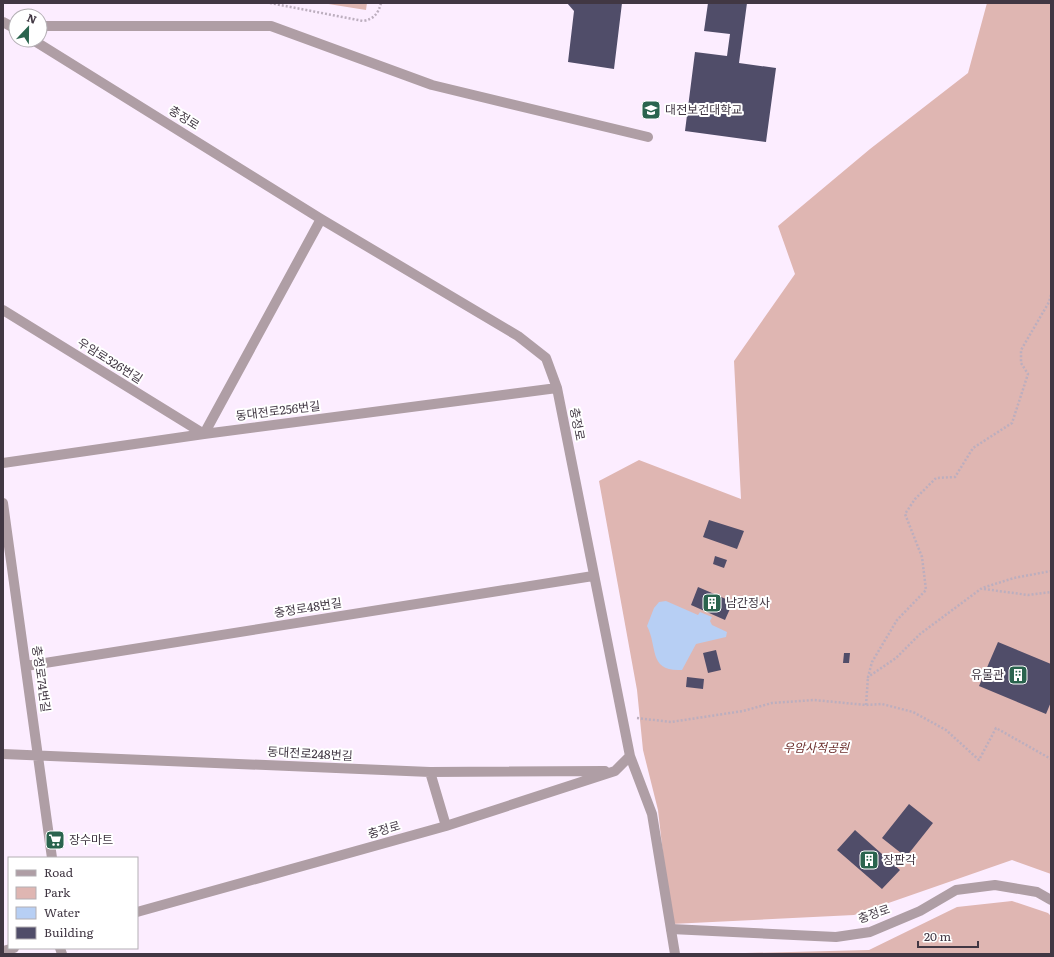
<svg xmlns="http://www.w3.org/2000/svg" width="1054" height="957" font-family="Literata,'Noto Sans KR',serif">
	<rect width="100%" height="100%" fill="#fcedff"/>
	<path fill="#dfb6b2" d="M 322,3 L 367,3 L 366,10 Z
		M 987,3 L 1051,3 L 1051,874 L 1012,860 L 854,915 L 671,924 L 658,810 L 643,750 L 637,690 L 599,481 L 639,460 L 741,499 L 734,361 L 795,274 L 778,226 L 870,149 L 968,73 Z
		M 1012,901 L 1048,913 L 1051,916 L 1051,954 L 707,954 L 869,950 L 957,907 Z"/>
	<path fill="#b7cff4" d="M 666,601 L 698,615 L 700,612 L 712,617 L 710,621 L 712,625 L 727,632 L 726,637 L 696,644 L 682,670 C 648,672 658,647 647,626 L 654,608 L 659,602 Z"/>
	<path fill="#504d69" d="M 567,3 L 622,3 L 614,69 L 568,62 L 574,11 Z
		M 708,3 L 747,3 L 739,63 L 776,68 L 766,142 L 685,131 L 695,52 L 727,56 L 730,34 L 704,31 Z
		M 709,520 L 744,531 L 737,549 L 703,537 Z
		M 715,556 L 727,560 L 724,568 L 713,564 Z
		M 698,587 L 733,602 L 725,620 L 691,605 Z
		M 998,642 L 1051,664 L 1051,702 L 1046,714 L 979,686 Z
		M 716,650 L 721,670 L 708,673 L 703,653 Z
		M 844,653 L 850,653 L 849,663 L 843,663 Z
		M 687,677 L 704,679 L 703,689 L 686,687 Z
		M 909,804 L 933,823 L 906,857 L 882,838 Z
		M 855,830 L 900,870 L 882,889 L 837,850 Z"/>
	<g fill="none" stroke-linecap="round" stroke-linejoin="round">
		<path stroke="#bcaebe" stroke-width="2.5" stroke-dasharray="2 2" stroke-linecap="butt" d="M 270,3 L 363,21 C 374,19 378,14 381,3
			M 1051,295 L 1049,302 L 1021,350 L 1021,363 L 1028,374 L 1012,423 L 973,448 L 955,477 L 936,478 L 915,499 L 905,514 L 922,557 L 926,590 L 897,620 L 872,662 L 868,677 L 896,658 L 920,634 L 982,588 L 1014,578 L 1051,571
			M 984,589 L 1028,595 L 1051,592
			M 866,705 L 868,677
			M 637,718 L 671,722 L 743,711 L 772,703 L 814,700 L 866,705 L 882,704 L 913,712 L 946,730 L 979,760 L 996,728 L 1051,759"/>
		<path stroke="#af9ea5" stroke-width="10" d="M 40,26 L 271,26 L 432,85 L 648,137
			M 671,929 L 836,937 L 870,932 L 920,911 L 956,890 L 995,885 L 1037,892 L 1051,900
			M 60,948 L 62,954"/>
		<path stroke="#af9ea5" stroke-width="10" d="M 3,22 L 16,29
			M 33,40 L 321,219 L 518,336 L 546,358 L 557,388 L 630,756 L 615,771 L 446,826 L 137,912
			M 3,310 L 204,434 L 321,219
			M 3,463 L 204,434 L 557,388
			M 3,503 L 52,858
			M 26,666 L 593,576
			M 3,754 L 430,772 L 605,771
			M 630,756 L 652,814 L 675,954
			M 430,772 L 446,826
			M 3,951 L 14,948"/>
	</g>
	<defs>
		<g id="university-square" transform="scale(1)"><rect x="-9" y="-9" width="18" height="18" rx="4" fill="#2a644e" stroke="#fff"/><path d="M0-5L7-2L0 1L-7-2ZM-4 1L0 2.5L4 1V4Q0 6-4 4Z" fill="#fff"/></g>
		<g id="building-square" transform="scale(1)"><rect x="-9" y="-9" width="18" height="18" rx="4" fill="#2a644e" stroke="#fff"/><path d="M-4-6H4V6H1V3H-1V6H-4ZM-2.5-4.3h1.7v1.8h-1.7ZM.8-4.3h1.7v1.8H.8ZM-2.5-1h1.7V.8h-1.7ZM.8-1h1.7V.8H.8Z" fill="#fff"/></g>
		<g id="supermarket-square" transform="scale(1)"><rect x="-9" y="-9" width="18" height="18" rx="4" fill="#2a644e" stroke="#fff"/><path d="M-6-5.5h2.5l.6 2H6L4.5 2H-2.5L-4.4-4H-6ZM-1.5 3.2a1.3 1.3 0 1 0 .1 0ZM3 3.2a1.3 1.3 0 1 0 .1 0Z" fill="#fff"/></g>
	</defs>
	<g fill-rule="evenodd">
		<use href="#university-square" x="651" y="110"/>
		<use href="#building-square" x="712" y="603"/>
		<use href="#building-square" x="1018" y="675"/>
		<use href="#supermarket-square" x="55" y="840"/>
		<use href="#building-square" x="869" y="860"/>
	</g>
	<g text-anchor="middle" stroke-width="4" stroke-linejoin="round" paint-order="stroke">
		<g font-size="12" fill="#413743" stroke="#fff" text-anchor="start">
			<text x="665" y="114">대전보건대학교</text>
			<text x="726" y="607">남간정사</text>
			<text x="1004" y="679" text-anchor="end">유물관</text>
			<text x="69" y="844">장수마트</text>
			<text x="883" y="864">장판각</text>
		</g>
		<g font-size="12" fill="#413743" stroke="#fff">
			<text transform="translate(184 118) rotate(32)" y="4">충정로</text>
			<text transform="translate(110 361) rotate(32)" y="4">우암로326번길</text>
			<text transform="translate(278 411) rotate(-7)" y="4">동대전로256번길</text>
			<text transform="translate(577 424) rotate(79)" y="4">충정로</text>
			<text transform="translate(308 608) rotate(-9)" y="4">충정로48번길</text>
			<text transform="translate(41 679) rotate(82)" y="4">충정로74번길</text>
			<text transform="translate(310 754) rotate(3)" y="4">동대전로248번길</text>
			<text transform="translate(384 830) rotate(-16)" y="4">충정로</text>
			<text transform="translate(874 914) rotate(-19)" y="4">충정로</text>
		</g>
		<g font-size="12" font-style="italic" fill="#6c2f2d" stroke="#fff">
			<text x="816" y="752">우암사적공원</text>
		</g>
	</g>
	<rect width="1054" height="957" fill="none" stroke="#413743" stroke-width="8"/>
	<rect x="8" y="857" width="130" height="92" fill="#ffffff" stroke="#b3afb4"/>
	<rect x="16" y="870" width="20" height="6" fill="#af9ea5" stroke="#b3afb4"/>
	<text x="44" y="877" font-size="12" fill="#413743">Road</text>
	<rect x="16" y="887" width="20" height="12" fill="#dfb6b2" stroke="#b3afb4"/>
	<text x="44" y="897" font-size="12" fill="#413743">Park</text>
	<rect x="16" y="907" width="20" height="12" fill="#b7cff4" stroke="#b3afb4"/>
	<text x="44" y="917" font-size="12" fill="#413743">Water</text>
	<rect x="16" y="927" width="20" height="12" fill="#504d69" stroke="#b3afb4"/>
	<text x="44" y="937" font-size="12" fill="#413743">Building</text>
	<g transform="translate(28 28) rotate(22)"><circle r="19" fill="#ffffff" stroke="#b3afb4"/>
	<path d="M0-3L7 15L0 10L-7 15Z" fill="#2a644e"/>
	<text y="-6" font-size="11" font-weight="bold" text-anchor="middle" fill="#413743">N</text>
	</g>
	<path d="M918 941v6h60v-6" fill="none" stroke="#413743" stroke-width="2"/>
	<text x="924" y="941" font-size="12" fill="#413743" stroke="#ffffff" stroke-width="3" paint-order="stroke">20 m</text>
</svg>
